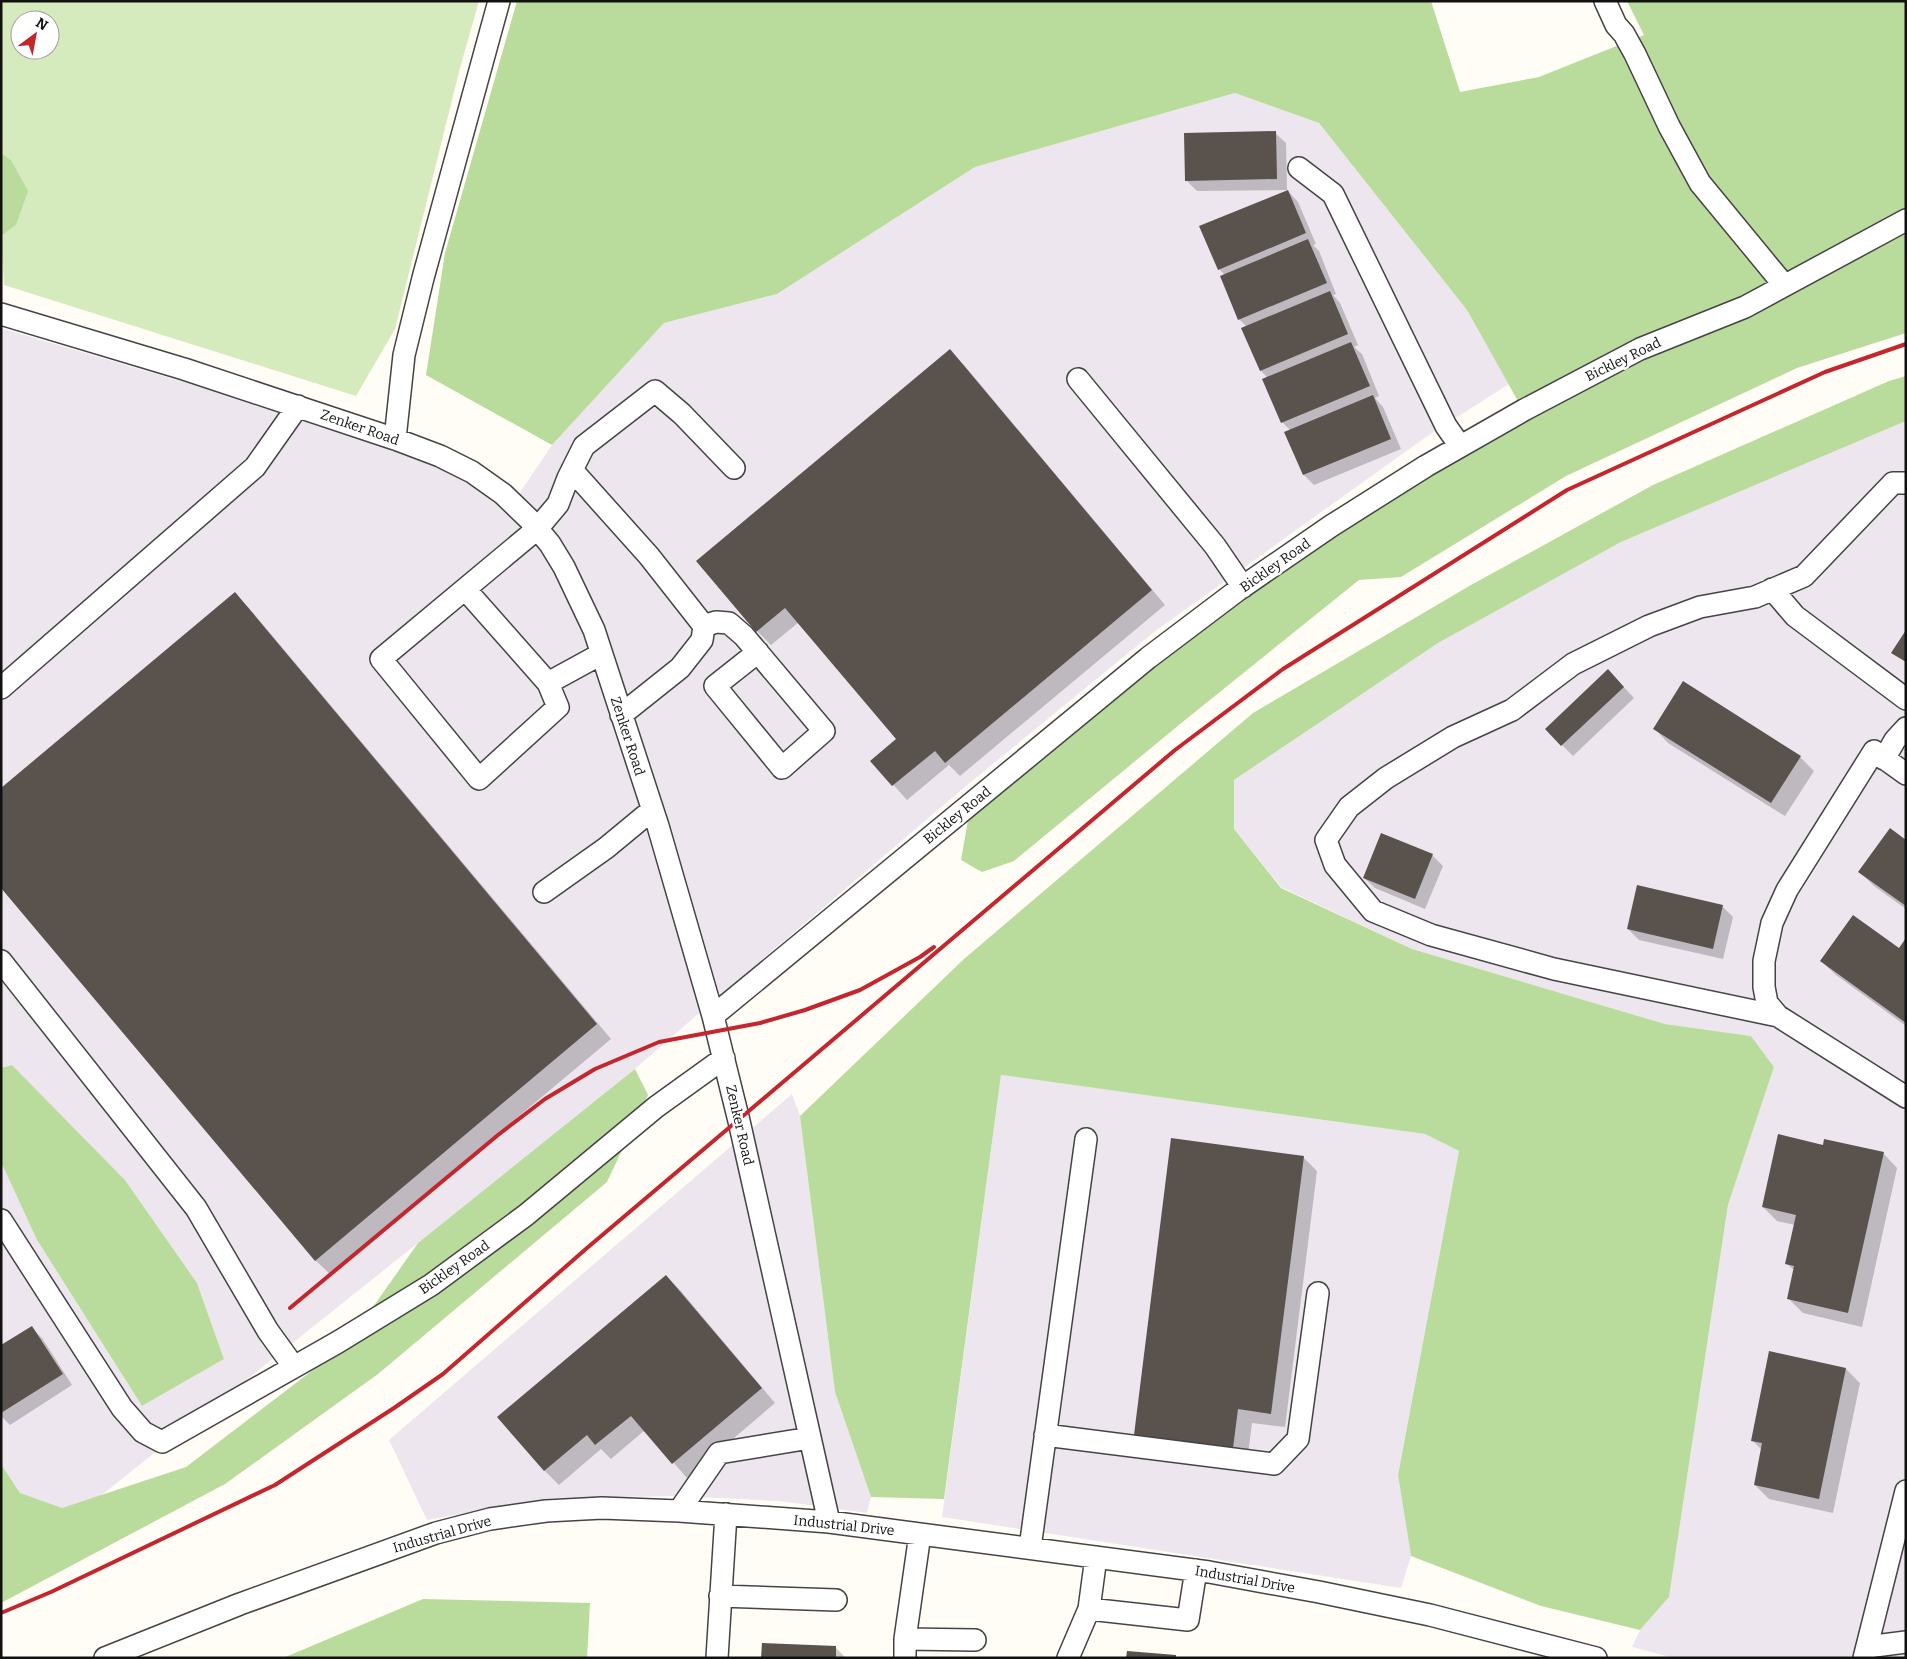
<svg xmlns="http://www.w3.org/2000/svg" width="1907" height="1659" font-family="Bitter,serif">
	<rect width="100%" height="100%" fill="#fffdf5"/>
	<path fill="#eee6ef" d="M 1235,93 L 1319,123 L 1467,310 L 1509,384 L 1426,437 L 1154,632 L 966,786 L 697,1015 L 615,1086 L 49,1537 L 1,1464 L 1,1162 L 37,1240 L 142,1406 L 224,1359 L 197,1283 L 125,1180 L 12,1065 L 1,1068 L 1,328 L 346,430 L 411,453 L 477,489 L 506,513 L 552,445 L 664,323 L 777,294 L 975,167 Z
		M 1906,421 L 1906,1658 L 1674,1658 L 1632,1647 L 1640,1630 L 1669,1597 L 1728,1205 L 1774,1067 L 1751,1036 L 1665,1024 L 1412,949 L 1281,887 L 1234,829 L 1234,780 L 1438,643 L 1621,542 Z
		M 1001,1075 L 1425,1134 L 1459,1151 L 1398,1475 L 1411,1556 L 1401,1588 L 942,1517 Z
		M 792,1094 L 800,1116 L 835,1392 L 871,1497 L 867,1513 L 779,1501 L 677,1496 L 554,1498 L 427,1520 L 389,1440 Z"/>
	<path fill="#d5ebbd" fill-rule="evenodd" d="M 1,1 L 479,1 L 460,68 L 395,329 L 356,396 L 4,285 L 1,236 L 16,225 L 11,160 L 1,153 ZM 20,20 L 50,20 L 50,50 L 20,50 Z"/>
	<path fill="#b9dc9c" d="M 517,1 L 1431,1 L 1460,92 L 1539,77 L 1644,35 L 1627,1 L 1906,1 L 1906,333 L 1797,368 L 1566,476 L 1401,577 L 1359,580 L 1185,720 L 1014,861 L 982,872 L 961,860 L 971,803 L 1148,658 L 1523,410 L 1467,310 L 1319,123 L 1235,93 L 975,167 L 777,294 L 664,323 L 552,445 L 426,375 L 445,253 Z
		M 1,153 L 11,160 L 28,191 L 16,225 L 1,236 Z
		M 1906,376 L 1906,421 L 1621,542 L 1438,643 L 1234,780 L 1234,829 L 1281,888 L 1412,949 L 1665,1024 L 1751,1036 L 1774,1067 L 1728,1205 L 1669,1597 L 1640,1630 L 1541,1606 L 1411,1556 L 1398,1475 L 1459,1151 L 1425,1134 L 1001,1075 L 944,1499 L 871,1497 L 835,1392 L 800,1116 L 964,959 L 1253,713 L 1471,585 L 1653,485 L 1889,381 Z
		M 12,1065 L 125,1180 L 197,1283 L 224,1359 L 142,1406 L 37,1240 L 1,1162 L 1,1068 Z
		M 635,1069 L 648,1095 L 607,1182 L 378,1374 L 225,1484 L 1,1603 L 1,1464 L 20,1493 L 62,1508 L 186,1467 L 347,1344 L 418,1243 Z
		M 423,1599 L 590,1603 L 587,1658 L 283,1658 Z"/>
	<path fill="#0003" d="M 1275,133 L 1286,143 L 1287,190 L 1197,191 L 1186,180 Z
		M 1288,191 L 1298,202 L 1316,244 L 1313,245 L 1319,251 L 1336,294 L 1333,295 L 1340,303 L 1358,345 L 1354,347 L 1362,354 L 1379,396 L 1375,398 L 1383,407 L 1401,449 L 1314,485 L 1304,475 L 1290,430 L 1282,422 L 1268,378 L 1261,371 L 1247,327 L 1239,319 L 1225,275 L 1219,269 Z
		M 950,351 L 964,365 L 1165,605 L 960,776 L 949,765 L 907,800 L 872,761 L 898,739 L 799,622 L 771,645 L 757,631 L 698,561 Z
		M 235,594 L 249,608 L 611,1039 L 330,1274 L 315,1260 Z
		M 1618,681 L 1634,698 L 1573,756 L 1546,729 Z
		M 1654,728 L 1800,757 L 1814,771 L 1785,816 L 1668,743 Z
		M 1906,841 L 1906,909 L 1874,886 L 1860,872 Z
		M 1432,855 L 1443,866 L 1425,909 L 1375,888 L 1364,878 Z
		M 1722,906 L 1733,917 L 1723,959 L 1639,940 L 1628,929 Z
		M 1906,940 L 1906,1026 L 1836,975 L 1821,961 L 1899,949 Z
		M 1824,1146 L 1883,1153 L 1897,1168 L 1862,1327 L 1803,1313 L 1789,1299 L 1795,1271 L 1787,1264 L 1795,1225 L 1777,1221 L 1763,1207 Z
		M 1303,1157 L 1317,1171 L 1285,1427 L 1252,1423 L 1247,1462 L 1149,1449 L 1135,1435 Z
		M 666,1276 L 680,1290 L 775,1403 L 687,1478 L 645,1430 L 611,1459 L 601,1449 L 559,1485 L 544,1470 Z
		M 31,1327 L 42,1338 L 72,1385 L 10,1425 L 1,1416 L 1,1346 Z
		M 1846,1369 L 1860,1383 L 1833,1513 L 1769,1499 L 1755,1485 L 1762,1450 L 1752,1440 Z
		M 836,1648 L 846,1658 L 762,1658 Z"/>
	<path fill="#5a524d" d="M 1276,131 L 1277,179 L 1185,181 L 1184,133 Z
		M 1288,190 L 1306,233 L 1218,270 L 1199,226 Z
		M 1308,239 L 1327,283 L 1238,320 L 1220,276 Z
		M 1330,291 L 1348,334 L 1260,371 L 1241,328 Z
		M 1351,342 L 1370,386 L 1281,423 L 1262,379 Z
		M 950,349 L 1152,590 L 945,763 L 935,751 L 892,786 L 870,761 L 896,739 L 785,608 L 756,632 L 696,561 Z
		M 1373,395 L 1391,439 L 1303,475 L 1284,432 Z
		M 235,592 L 597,1024 L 315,1261 L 1,888 L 1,788 Z
		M 1906,630 L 1906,662 L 1891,653 Z
		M 1608,669 L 1624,687 L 1561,746 L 1545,729 Z
		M 1683,681 L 1801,756 L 1771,803 L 1653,729 Z
		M 1890,828 L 1906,840 L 1906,906 L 1858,872 Z
		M 1381,833 L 1433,854 L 1415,899 L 1363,878 Z
		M 1637,885 L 1723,905 L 1713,949 L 1627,929 Z
		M 1853,915 L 1899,948 L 1906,938 L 1906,1023 L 1820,961 Z
		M 1778,1134 L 1823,1145 L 1824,1139 L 1884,1152 L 1848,1313 L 1787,1299 L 1794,1266 L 1785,1264 L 1796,1215 L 1762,1207 Z
		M 1171,1138 L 1304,1156 L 1271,1414 L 1238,1409 L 1233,1448 L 1134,1435 Z
		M 666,1275 L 762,1388 L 672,1464 L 631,1416 L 595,1445 L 587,1435 L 544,1471 L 497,1417 Z
		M 32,1326 L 63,1374 L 1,1413 L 1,1345 Z
		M 1769,1351 L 1846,1368 L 1819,1499 L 1754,1485 L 1762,1443 L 1751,1441 Z
		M 762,1643 L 836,1646 L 836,1658 L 761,1658 Z
		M 1127,1651 L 1176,1655 L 1176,1658 L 1126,1658 Z"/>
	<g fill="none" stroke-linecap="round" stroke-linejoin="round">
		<g stroke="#444" stroke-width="24">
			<path id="minor" d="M 1605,1 L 1616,25 L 1624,34 L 1635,54 L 1669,126 L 1700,183 L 1784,285
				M 1299,168 L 1333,194 L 1446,426 L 1460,446
				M 1,314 L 184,369 L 395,439 L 440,456 L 472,472 L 503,494 L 530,520 L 550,544 L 564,567 L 594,630 L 658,826 L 713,1016 L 739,1121 L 829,1522
				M 1078,379 L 1215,546 L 1243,587
				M 395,439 L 404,355 L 423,278 L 499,1
				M 572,470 L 649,556 L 704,626 L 702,640 L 680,668 L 621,715
				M 465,589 L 548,683 L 558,707 L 479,779 L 381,659 L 537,529 L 558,504 L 568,478 L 584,446 L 655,391 L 682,414 L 734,468
				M 1772,589 L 1795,616 L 1906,699
				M 704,626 L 716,622 L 729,623 L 744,636 L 824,731 L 782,768 L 715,686 L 758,652
				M 548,683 L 601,654
				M 1,688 L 255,467 L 298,406
				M 1884,759 L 1895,740 L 1906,728
				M 1906,774 L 1874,751 L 1787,890 L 1772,923 L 1764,961 L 1764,987 L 1767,1003 L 1778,1016 L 1906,1097
				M 544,892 L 606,848 L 652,810
				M 1,961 L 196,1208 L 268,1331 L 294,1367
				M 713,1016 L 1148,658 L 1238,590 L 1331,526 L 1426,466 L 1524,410 L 1640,349 L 1745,307 L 1906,220
				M 1778,1016 L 1554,969 L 1431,935 L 1373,911 L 1335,865 L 1326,840 L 1349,807 L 1386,778 L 1453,737 L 1512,710 L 1573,664 L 1649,626 L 1700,607 L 1755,597 L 1804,576 L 1893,483 L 1906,483
				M 1,1220 L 122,1408 L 143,1432 L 162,1442 L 338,1342 L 431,1285 L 526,1215 L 656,1107 L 724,1058
				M 1045,1435 L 1274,1464 L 1298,1439 L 1318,1293
				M 679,1511 L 719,1453 L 810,1438
				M 1030,1548 L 1086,1139
				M 720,1596 L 836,1600
				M 1089,1609 L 1188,1620 L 1196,1570
				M 905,1639 L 975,1640
				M 1867,1647 L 1906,1642
				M 105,1658 L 240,1604 L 436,1533 L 490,1519 L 546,1511 L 602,1508 L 679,1511 L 829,1522 L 1209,1572 L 1319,1592 L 1430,1615 L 1596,1658
				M 717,1658 L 726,1514
				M 905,1658 L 905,1639 L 920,1534
				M 1068,1658 L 1089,1609 L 1096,1557
				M 1864,1658 L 1906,1491"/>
		</g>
		<use href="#minor" stroke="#fff" stroke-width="21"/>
		<path stroke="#c4262e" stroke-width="4" d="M 290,1308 L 498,1135 L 545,1099 L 595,1069 L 659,1042 L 760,1023 L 805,1010 L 860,990 L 920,957 L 934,947
			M 1,1613 L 51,1592 L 275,1485 L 394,1408 L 443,1374 L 587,1248 L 1175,750 L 1283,669 L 1567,490 L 1825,372 L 1906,344"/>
	</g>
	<g text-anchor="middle" stroke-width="5" stroke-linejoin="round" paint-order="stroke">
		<g font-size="14" fill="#111" stroke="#fff">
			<text transform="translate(1623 359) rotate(-26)" y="5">Bickley Road</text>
			<text transform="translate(360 427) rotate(19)" y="5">Zenker Road</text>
			<text transform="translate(1275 565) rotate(-35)" y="5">Bickley Road</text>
			<text transform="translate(628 736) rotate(72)" y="5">Zenker Road</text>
			<text transform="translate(957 815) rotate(-39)" y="5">Bickley Road</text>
			<text transform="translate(740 1125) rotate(77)" y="5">Zenker Road</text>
			<text transform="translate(454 1267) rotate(-35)" y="5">Bickley Road</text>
			<text transform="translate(844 1525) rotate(6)" y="5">Industrial Drive</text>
			<text transform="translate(442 1534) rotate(-16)" y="5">Industrial Drive</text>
			<text transform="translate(1245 1579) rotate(10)" y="5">Industrial Drive</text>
		</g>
	</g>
	<rect width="1907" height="1659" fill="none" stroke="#111111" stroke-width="5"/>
	<g transform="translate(35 35) rotate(32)"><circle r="24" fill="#ffffff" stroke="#a0a0a0"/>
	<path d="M0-4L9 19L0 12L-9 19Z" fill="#c4262e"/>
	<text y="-8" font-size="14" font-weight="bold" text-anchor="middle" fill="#111111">N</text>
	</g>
</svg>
